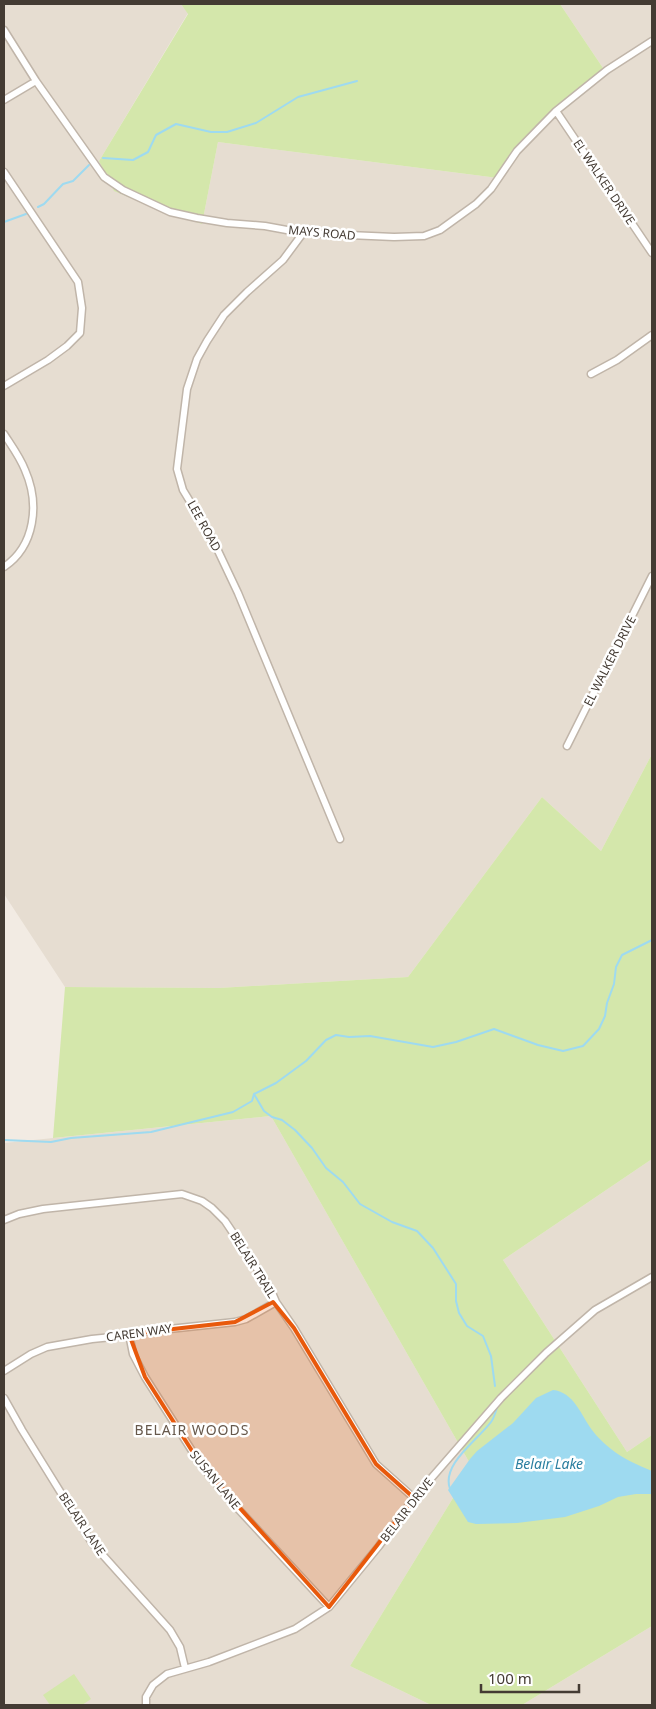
<svg xmlns="http://www.w3.org/2000/svg" width="656" height="1709" font-family="'Noto Sans',sans-serif">
	<rect width="100%" height="100%" fill="#f2ebe3"/>
	<path fill="#e6ddd1" d="M 4,4 L 181,4 L 188,13 L 99,161 L 202,224 L 218,142 L 498,178 L 531,135 L 607,74 L 560,4 L 652,4 L 652,754 L 601,851 L 542,797 L 408,977 L 219,988 L 65,987 L 4,894 Z
		M 271,1116 L 472,1467 L 350,1666 L 431,1705 L 4,1705 L 4,1143 Z
		M 652,1159 L 652,1435 L 627,1452 L 503,1260 Z
		M 652,1626 L 652,1705 L 522,1705 Z"/>
	<path fill="#d4e7ab" d="M 181,4 L 560,4 L 607,74 L 531,135 L 498,178 L 218,142 L 202,224 L 157,209 L 114,191 L 99,161 L 188,14 Z
		M 652,754 L 652,1159 L 503,1260 L 627,1452 L 652,1435 L 652,1626 L 522,1705 L 431,1705 L 350,1666 L 472,1467 L 271,1116 L 53,1138 L 65,987 L 219,988 L 408,977 L 542,797 L 601,851 Z
		M 74,1674 L 91,1699 L 82,1705 L 50,1705 L 43,1695 Z"/>
	<path fill="#9edaf0" d="M 553,1390 C 574,1392 581,1415 592,1430 C 597,1437 605,1444 611,1449 C 623,1459 638,1465 652,1471 L 652,1494 L 636,1494 L 618,1497 L 599,1506 L 565,1517 L 517,1523 L 476,1524 L 468,1522 L 448,1490 L 470,1459 L 477,1451 L 513,1423 L 536,1398 Z"/>
	<g fill="none" stroke-linecap="round" stroke-linejoin="round">
		<path stroke="#9edaf0" stroke-width="2" d="M 103,158 L 133,160 L 148,152 L 156,135 L 176,124 L 211,132 L 227,132 L 256,123 L 298,97 L 357,81
			M 38,207 L 44,204 L 63,184 L 73,181 L 89,165
			M 4,222 L 26,214
			M 254,1094 L 264,1111 L 272,1117 L 282,1120 L 295,1130 L 312,1148 L 326,1168 L 343,1182 L 360,1204 L 392,1222 L 417,1231 L 433,1248 L 456,1284 L 456,1301 L 459,1313 L 467,1326 L 483,1336 L 491,1356 L 495,1386
			M 4,1140 L 51,1142 L 71,1138 L 151,1132 L 233,1112 L 252,1101 L 254,1094 L 276,1083 L 306,1061 L 326,1040 L 336,1035 L 349,1037 L 370,1036 L 433,1047 L 456,1042 L 494,1029 L 538,1045 L 563,1051 L 583,1046 L 599,1029 L 605,1016 L 607,1003 L 614,984 L 616,967 L 622,955 L 652,940
			M 450,1489 C 441,1464 478,1440 491,1422 C 494,1418 495,1413 497,1408"/>
		<g stroke="#c0b5a9" stroke-width="9">
			<path id="minor" d="M 4,30 L 36,81 L 104,177 L 123,190 L 170,212 L 197,218 L 227,223 L 265,226 L 303,233 L 394,237 L 424,236 L 440,230 L 476,204 L 491,189 L 517,151 L 556,111 L 607,70 L 652,41
				M 4,100 L 36,81
				M 556,111 L 652,253
				M 4,172 L 78,282 L 82,308 L 80,333 L 67,346 L 48,360 L 4,386
				M 303,233 L 283,260 L 247,292 L 224,315 L 207,341 L 197,359 L 187,389 L 177,469 L 183,490 L 212,538 L 238,593 L 340,839
				M 591,374 L 617,360 L 652,335
				M 4,434 C 11,445 20,457 25,470 C 40,504 35,546 4,567
				M 567,746 L 652,576
				M 4,1220 L 19,1214 L 43,1209 L 182,1194 L 202,1201 L 212,1208 L 225,1221 L 270,1288 L 276,1302 L 294,1328 L 376,1464 L 414,1498
				M 129,1334 L 133,1354 L 145,1377 L 201,1465 L 228,1498 L 329,1607
				M 4,1371 L 31,1354 L 47,1347 L 92,1339 L 122,1336 L 141,1332 L 235,1322 L 246,1319 L 276,1302
				M 4,1398 L 22,1430 L 92,1543 L 170,1630 L 180,1647 L 185,1668
				M 146,1705 L 146,1697 L 153,1685 L 167,1674 L 209,1662 L 295,1629 L 329,1607 L 379,1546 L 414,1498 L 501,1398 L 546,1353 L 595,1310 L 652,1277"/>
		</g>
		<use href="#minor" stroke="#fff" stroke-width="6"/>
	</g>
	<path fill="#e8590c" fill-opacity="0.2" stroke="#e8590c" stroke-width="4" stroke-linejoin="round" d="M 273,1302 L 294,1328 L 376,1464 L 414,1498 L 329,1607 L 201,1465 L 145,1377 L 129,1334 L 235,1322 Z"/>
	<g text-anchor="middle" stroke-width="5" stroke-linejoin="round" paint-order="stroke">
		<g font-size="12" fill="#443b33" stroke="#fff">
			<text transform="translate(604 182) rotate(56)" y="4">EL WALKER DRIVE</text>
			<text transform="translate(322 233) rotate(5)" y="4">MAYS ROAD</text>
			<text transform="translate(204 526) rotate(61)" y="4">LEE ROAD</text>
			<text transform="translate(610 661) rotate(-63)" y="4">EL WALKER DRIVE</text>
			<text transform="translate(253 1265) rotate(58)" y="4">BELAIR TRAIL</text>
			<text transform="translate(139 1333) rotate(-8)" y="4">CAREN WAY</text>
			<text transform="translate(215 1480) rotate(51)" y="4">SUSAN LANE</text>
			<text transform="translate(407 1510) rotate(-52)" y="4">BELAIR DRIVE</text>
			<text transform="translate(82 1524) rotate(56)" y="4">BELAIR LANE</text>
		</g>
		<g font-size="14" letter-spacing="1" fill="#66584b" stroke="#fff">
			<text x="192" y="1435">BELAIR WOODS</text>
		</g>
		<g font-size="14" font-style="italic" fill="#2a7e9f" stroke="#fff">
			<text x="549" y="1469">Belair Lake</text>
		</g>
	</g>
	<rect width="656" height="1709" fill="none" stroke="#443b33" stroke-width="10"/>
	<path d="M481 1684v8h98v-8" fill="none" stroke="#443b33" stroke-width="2.5"/>
	<text x="488" y="1684" font-size="15" fill="#443b33" stroke="#ffffff" stroke-width="4" paint-order="stroke">100 m</text>
</svg>
